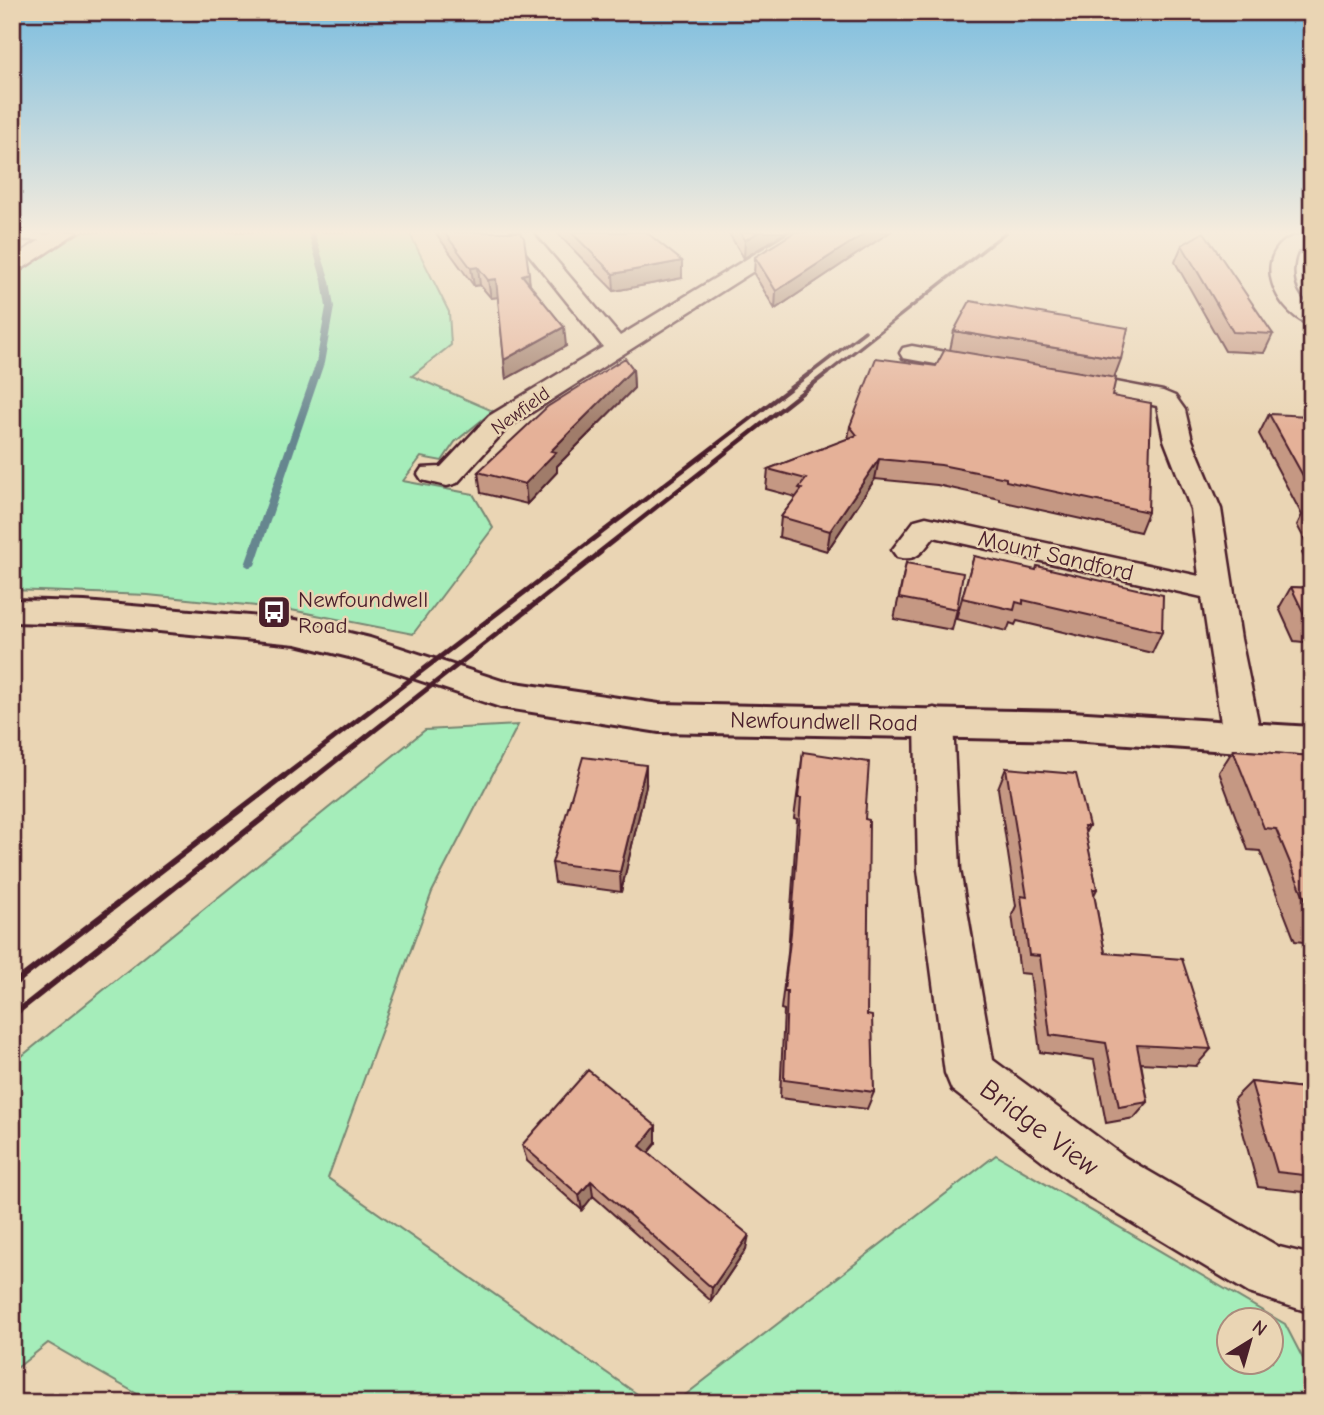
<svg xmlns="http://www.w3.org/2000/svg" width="1324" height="1415" font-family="'Comic Neue',sans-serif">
	<rect width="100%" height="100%" fill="#ead5b4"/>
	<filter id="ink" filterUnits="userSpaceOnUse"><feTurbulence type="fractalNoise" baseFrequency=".0143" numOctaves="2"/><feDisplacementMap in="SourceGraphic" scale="14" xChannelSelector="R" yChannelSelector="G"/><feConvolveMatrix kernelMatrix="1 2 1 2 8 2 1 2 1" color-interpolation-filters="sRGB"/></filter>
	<g filter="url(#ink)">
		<path fill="#a5edba" stroke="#788672" stroke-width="2" fill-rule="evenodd" d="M 81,232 L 409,232 L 449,312 L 451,345 L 412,376 L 493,411 L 455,442 L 442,461 L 421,457 L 403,481 L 473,494 L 493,528 L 413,634 L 286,609 L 148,595 L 12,590 L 12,276 Z
			M 518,725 L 432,892 L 328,1178 L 650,1403 L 153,1403 L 48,1343 L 12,1372 L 12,1064 L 425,730 Z
			M 996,1155 L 1285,1324 L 1312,1376 L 1312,1403 L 675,1403 ZM 1230,1320 L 1272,1320 L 1272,1362 L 1230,1362 Z"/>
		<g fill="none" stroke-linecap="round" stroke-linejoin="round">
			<path fill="#66868f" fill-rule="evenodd" d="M 308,232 L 314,232 L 330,281 L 334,307 L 324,363 L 255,565 L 250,568 L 245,565 L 316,363 L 326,307 L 322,281 Z"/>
			<g stroke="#4a1f2b" stroke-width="5">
				<path id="service" d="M 12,233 L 57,235 L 62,238 L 57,241 L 12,239 Z"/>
			</g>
			<g stroke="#4a1f2b" stroke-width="5">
				<path id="minor" d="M 53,232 L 77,232 L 19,271 L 12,273 L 12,258 Z
					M 511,232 L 532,232 L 620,336 L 791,232 L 815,232 L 507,428 L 457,483 L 447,486 L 422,480 L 418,474 L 422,468 L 441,467 L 489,416 L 603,347 Z
					M 1312,233 L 1312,245 L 1297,252 C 1289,272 1293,296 1312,308 L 1312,325 C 1281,317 1252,265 1285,241 C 1292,236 1303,235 1312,233 Z
					M 912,346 L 990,360 L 999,362 L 1002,367 L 999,372 L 990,374 L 903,358 L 900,353 L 903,348 Z
					M 1064,372 L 1163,391 L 1175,396 L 1185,410 L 1192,440 L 1221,509 L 1241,639 L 1261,736 L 1255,746 L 1242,750 L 1229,746 L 1223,736 L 1202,597 L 934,537 C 922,552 917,562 897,557 L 892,550 L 915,520 L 926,517 L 1199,576 L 1191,509 L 1164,440 L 1157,406 L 1055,384 L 1052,379 L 1055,374 Z
					M 934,708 L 947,712 L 953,722 L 960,870 L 993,1060 L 1126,1158 L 1279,1247 L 1312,1255 L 1312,1313 L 1249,1293 L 1088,1196 L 952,1090 L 945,1073 L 918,870 L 915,722 L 921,712 Z"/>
			</g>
			<g stroke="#4a1f2b" stroke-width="6">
				<path id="secondary" d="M 12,600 L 85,602 L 296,620 L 370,638 L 502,681 L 659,704 L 1071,712 L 1312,727 L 1312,757 L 1071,740 L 659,732 L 500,707 L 349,657 L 296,644 L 85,624 L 12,622 Z"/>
			</g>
			<use href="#service" fill="#ead5b4" fill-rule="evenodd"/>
			<use href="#minor" fill="#ead5b4" fill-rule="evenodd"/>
			<use href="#secondary" fill="#ead5b4" fill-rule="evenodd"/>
			<path stroke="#4a1f2b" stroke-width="3.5" d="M 808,375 L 865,331
				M 825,375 L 1006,232"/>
			<path stroke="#4a1f2b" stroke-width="4.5" d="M 575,553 L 810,373
				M 598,553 L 827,373"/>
			<path stroke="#4a1f2b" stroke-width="5" d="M 282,778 L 577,552
				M 314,778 L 601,552"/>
			<path stroke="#4a1f2b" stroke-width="6" d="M 12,985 L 284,776
				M 12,1016 L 316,776"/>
		</g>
		<path fill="#c59883" stroke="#4a1f2b" stroke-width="2" d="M 435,232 L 520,232 L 530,285 L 566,346 L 506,379 L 498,297 L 491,298 L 480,285 L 474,286 Z
			M 556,232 L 646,232 L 682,278 L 614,291 Z
			M 728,232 L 786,232 L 744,258 Z
			M 795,232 L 890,232 L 775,309 L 754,274 L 755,257 Z
			M 1182,245 L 1273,334 L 1264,353 L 1225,351 L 1175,262 Z
			M 954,331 L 1121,359 L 1114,378 L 1112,396 L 1148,512 L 1140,532 L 1000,501 L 1000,499 L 937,485 L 875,479 L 827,551 L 779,537 L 781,517 L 796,497 L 766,489 L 768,469 L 848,439 L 850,426 L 936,366 L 950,350 Z
			M 633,369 L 634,388 L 557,466 L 557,472 L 527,504 L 481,493 L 478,472 Z
			M 1269,414 L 1312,419 L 1312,572 L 1302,553 L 1307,544 L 1297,525 L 1302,515 L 1259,434 Z
			M 974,556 L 1162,632 L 1152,653 L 1017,621 L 1015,625 L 1010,623 L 1007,631 L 956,619 Z
			M 906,563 L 957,609 L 952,630 L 894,619 Z
			M 1291,587 L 1312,588 L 1312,643 L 1294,641 L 1279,608 Z
			M 1233,750 L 1312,756 L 1312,943 L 1295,941 L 1260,851 L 1248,850 L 1219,772 Z
			M 803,752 L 865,819 L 867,1015 L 874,1092 L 867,1109 L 780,1098 L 784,1010 L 781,1009 L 788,953 L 797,819 L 794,818 Z
			M 1006,768 L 1089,826 L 1085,833 L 1097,889 L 1094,895 L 1105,953 L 1211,1049 L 1196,1066 L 1141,1063 L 1148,1102 L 1134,1118 L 1106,1123 L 1094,1060 L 1040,1052 L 1030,974 L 1020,973 L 1012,915 L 1016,906 L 998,788 Z
			M 646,786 L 621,892 L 555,883 L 552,863 Z
			M 1251,1082 L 1312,1089 L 1312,1193 L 1258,1187 L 1234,1099 Z
			M 656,1126 L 656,1143 L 648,1152 L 746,1249 L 711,1301 L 593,1196 L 582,1210 L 527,1161 L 522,1145 Z"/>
		<path fill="#a07c6a" stroke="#4a1f2b" stroke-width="2" d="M 759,232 L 786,232 L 744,258 L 745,240 Z
			M 867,232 L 890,232 L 775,309 L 776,291 Z
			M 682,261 L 682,278 L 614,291 L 613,274 Z
			M 478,267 L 480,285 L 474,286 L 471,268 Z
			M 529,273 L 530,291 L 522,275 Z
			M 496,279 L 499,297 L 491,298 L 488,280 Z
			M 564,327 L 566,346 L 506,379 L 504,360 Z
			M 633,369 L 634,388 L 557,466 L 557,472 L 527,504 L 525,484 L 551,451 Z
			M 879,459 L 875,479 L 827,551 L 830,531 Z
			M 646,765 L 646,786 L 621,892 L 620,872 Z
			M 656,1126 L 656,1143 L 641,1162 L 640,1146 Z
			M 591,1181 L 593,1196 L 582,1210 L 579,1195 Z
			M 749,1235 L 746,1249 L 711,1301 L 712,1288 Z"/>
		<path fill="#e5b198" stroke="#4a1f2b" stroke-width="2" d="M 444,232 L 520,232 L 524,238 L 529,273 L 522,275 L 564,327 L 504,360 L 496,279 L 488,280 L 478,267 L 471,268 Z
			M 571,232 L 646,232 L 682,261 L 613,274 Z
			M 740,232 L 759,232 L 745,240 Z
			M 795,232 L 867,232 L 776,291 L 755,257 Z
			M 1204,232 L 1273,334 L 1233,332 L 1182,245 Z
			M 970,301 L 1128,328 L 1121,359 L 954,331 Z
			M 945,349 L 1116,378 L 1112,396 L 1151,403 L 1148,512 L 1006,481 L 1006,478 L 941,465 L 879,459 L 830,531 L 781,517 L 802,489 L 799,488 L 806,479 L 768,469 L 857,435 L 850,426 L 876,358 L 936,366 Z
			M 625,358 L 633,369 L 551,451 L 556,452 L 525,484 L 478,472 L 547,407 Z
			M 1269,414 L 1310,416 L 1312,419 L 1312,492 Z
			M 974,556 L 1036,570 L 1037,566 L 1163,595 L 1162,632 L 1023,600 L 1023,604 L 1016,602 L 1014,610 L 962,598 Z
			M 906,563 L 963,573 L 957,609 L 899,598 Z
			M 1291,587 L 1312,588 L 1312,621 L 1307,620 Z
			M 1233,750 L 1312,756 L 1312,916 L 1276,829 L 1264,828 Z
			M 803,752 L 869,762 L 865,819 L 869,820 L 867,1015 L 872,1016 L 874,1092 L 784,1080 L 787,991 L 784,991 L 791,933 L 801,798 L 798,798 Z
			M 583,757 L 646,765 L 620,872 L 552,863 Z
			M 1006,768 L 1076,774 L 1089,826 L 1084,826 L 1097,889 L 1093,889 L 1105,953 L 1182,959 L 1211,1049 L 1137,1045 L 1148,1102 L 1119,1107 L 1106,1043 L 1050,1035 L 1040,956 L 1029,955 L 1021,896 L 1027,897 Z
			M 588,1070 L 656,1126 L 640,1146 L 749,1235 L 712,1288 L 591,1181 L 579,1195 L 522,1145 Z
			M 1251,1082 L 1312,1089 L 1312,1176 L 1277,1172 Z"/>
	</g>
	<linearGradient id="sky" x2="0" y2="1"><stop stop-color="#7bbddf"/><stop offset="0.54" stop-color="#f6ecdd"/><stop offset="1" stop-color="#f6ecdd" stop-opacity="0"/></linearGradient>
	<rect width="1324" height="430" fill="url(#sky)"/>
	<defs>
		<g id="bus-square" transform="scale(1.75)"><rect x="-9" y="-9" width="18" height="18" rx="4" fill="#4a1f2b" stroke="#ead5b4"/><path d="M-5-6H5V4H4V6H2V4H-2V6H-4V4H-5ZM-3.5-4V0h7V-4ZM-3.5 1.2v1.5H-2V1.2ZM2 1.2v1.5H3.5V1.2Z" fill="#fff"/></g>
	</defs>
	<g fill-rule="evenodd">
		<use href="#bus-square" x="274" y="612"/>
	</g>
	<g text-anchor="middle" stroke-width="5" stroke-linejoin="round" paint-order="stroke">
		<g font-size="19" fill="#4a1f2b" stroke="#ead5b4">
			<text transform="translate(520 410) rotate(-36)" y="7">Newfield</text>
		</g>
		<g font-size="23" fill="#4a1f2b" stroke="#ead5b4">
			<text transform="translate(1056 555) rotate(13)" y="8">Mount Sandford</text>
			<text transform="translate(824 721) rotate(1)" y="8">Newfoundwell Road</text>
		</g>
		<g font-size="23" fill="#4a1f2b" stroke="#ead5b4" text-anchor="start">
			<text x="298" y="607">Newfoundwell<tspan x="298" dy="26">Road</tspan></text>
		</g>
		<g font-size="28" fill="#4a1f2b" stroke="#ead5b4">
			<text transform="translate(1040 1127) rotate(37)" y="10">Bridge View</text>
		</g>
	</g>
	<rect width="1324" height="1415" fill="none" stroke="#ead5b4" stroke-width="42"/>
	<rect x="21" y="21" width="1282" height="1373" fill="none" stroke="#4a1f2b" stroke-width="2.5" filter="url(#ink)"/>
	<g transform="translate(1250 1341) rotate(37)"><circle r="33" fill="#ead5b4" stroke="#aa8c7d" stroke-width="2"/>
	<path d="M0-5L12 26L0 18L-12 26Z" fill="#4a1f2b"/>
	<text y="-10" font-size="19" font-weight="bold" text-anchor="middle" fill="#4a1f2b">N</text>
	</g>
</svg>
